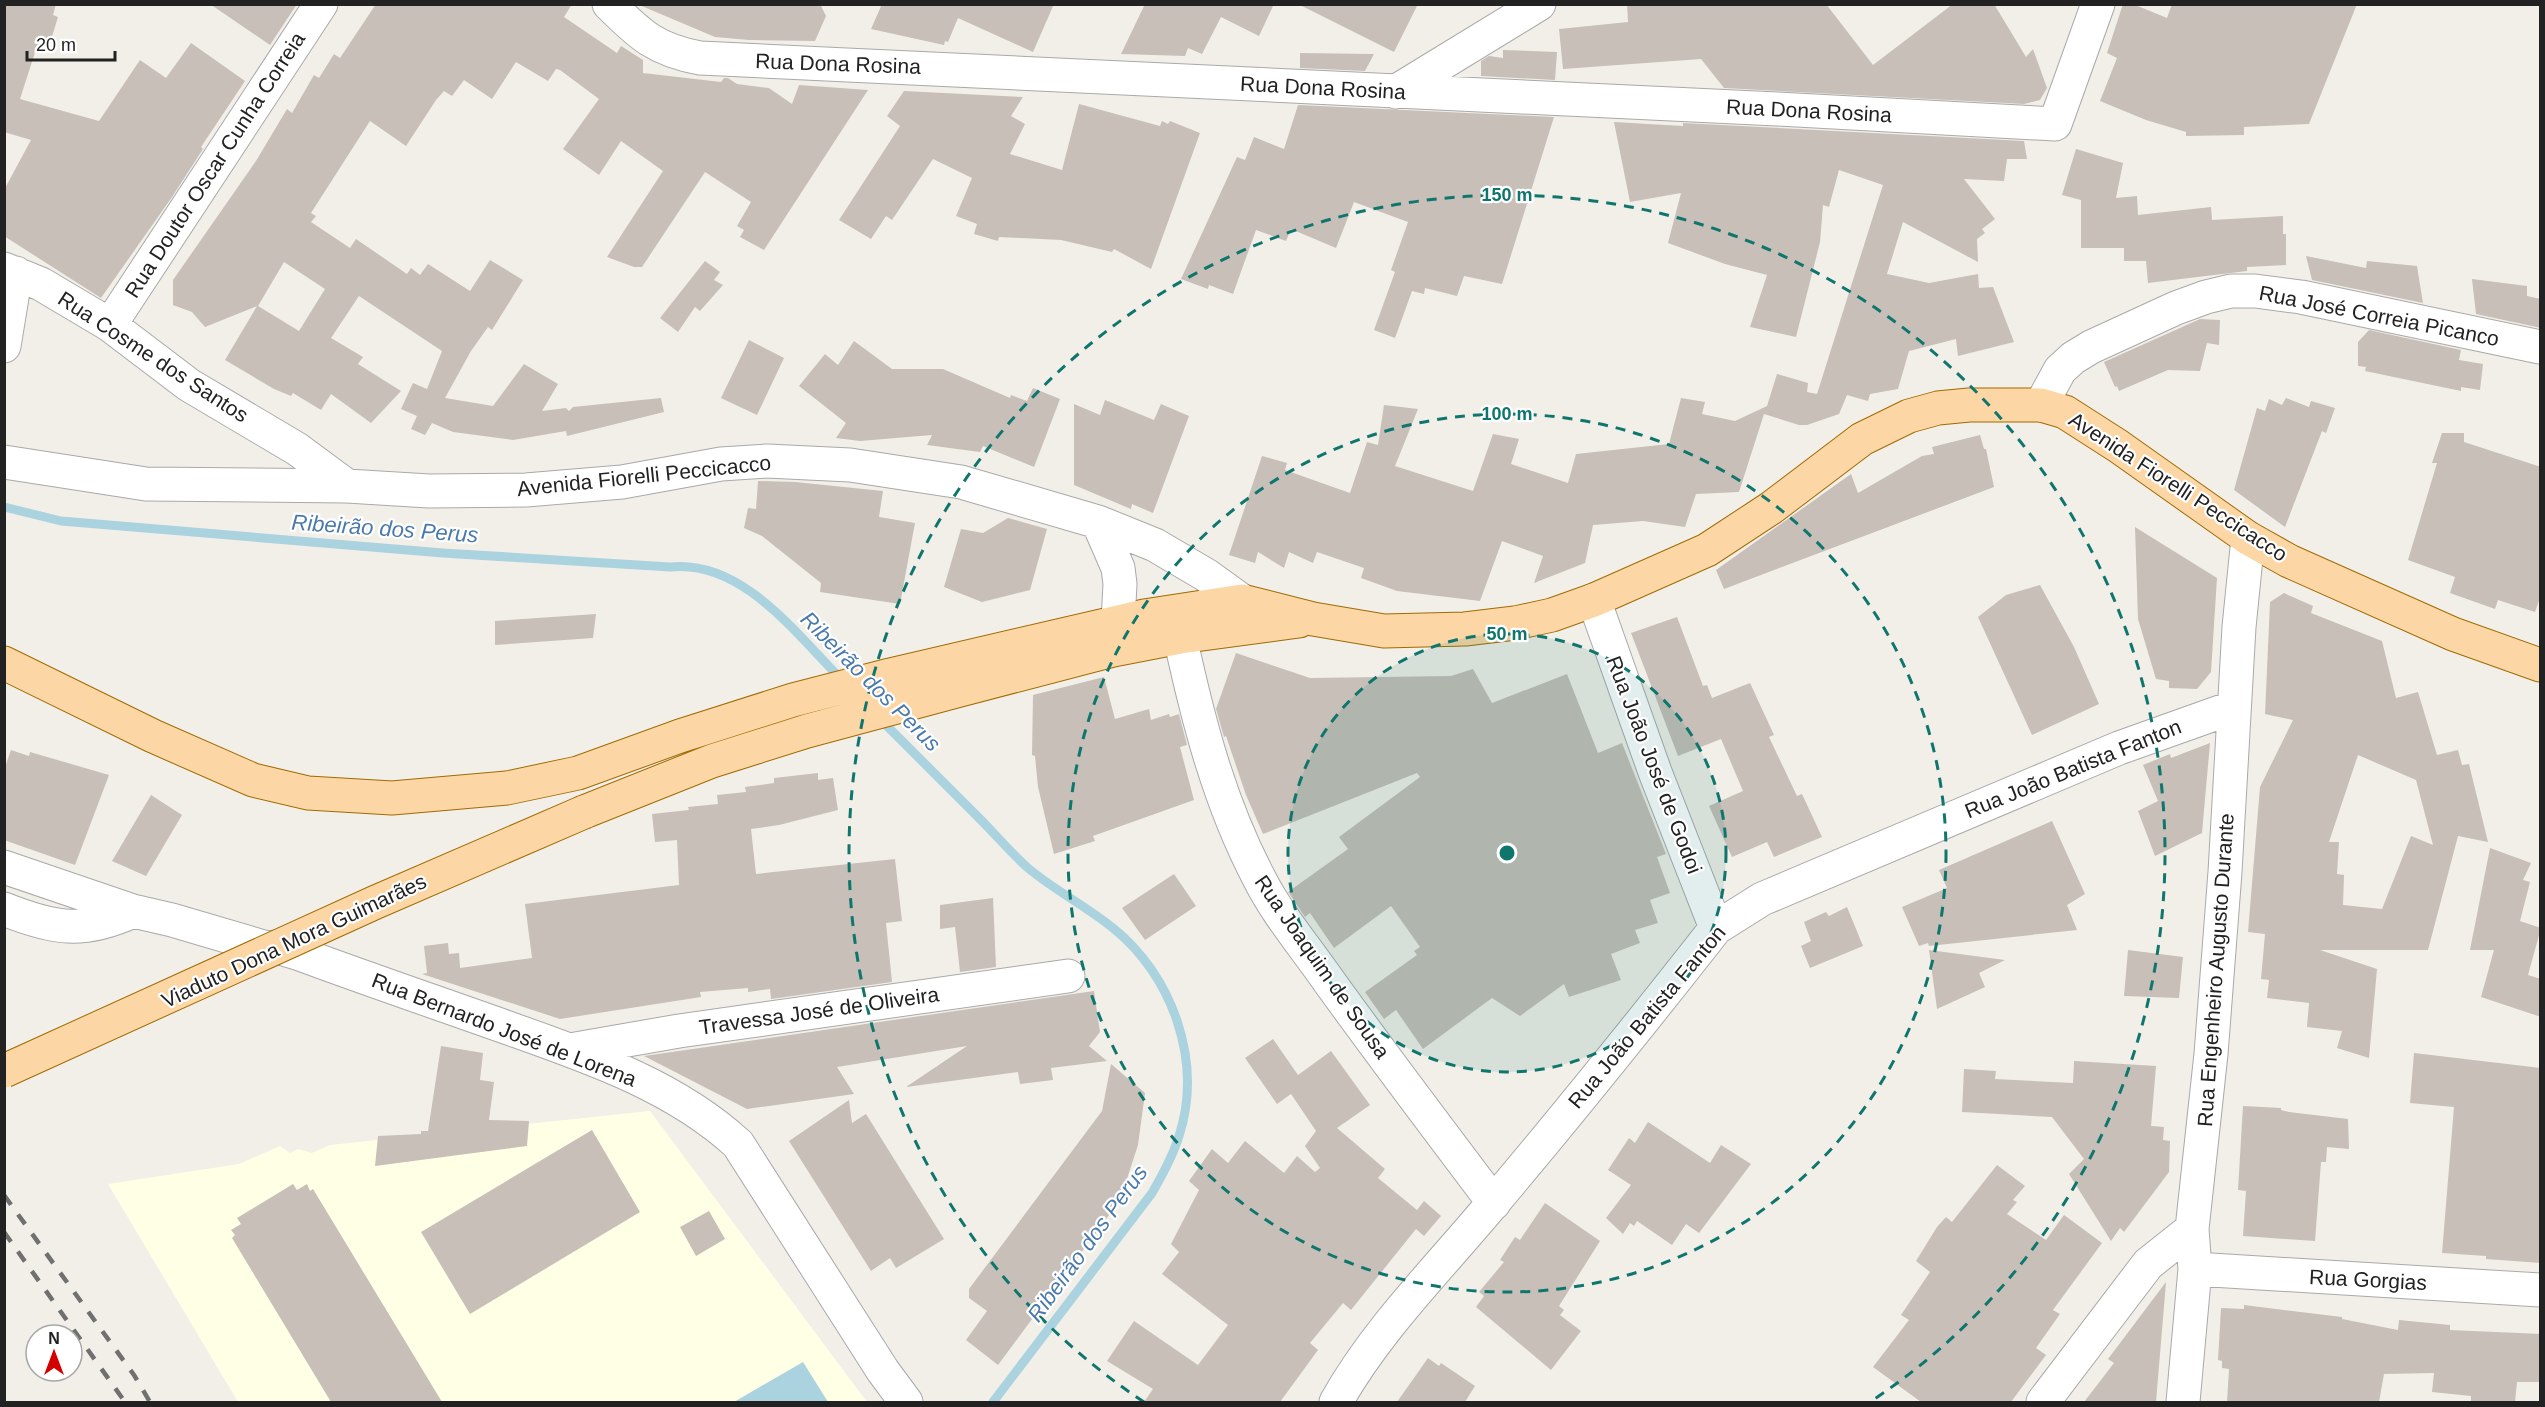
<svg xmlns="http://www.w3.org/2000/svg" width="2545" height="1407" font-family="Helvetica,sans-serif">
	<rect width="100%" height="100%" fill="#f2efe9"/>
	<path fill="#ffffe5" d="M 650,1111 L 867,1402 L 238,1402 L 108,1184 L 239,1164 L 280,1146 L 290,1153 L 298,1149 L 312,1153 L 330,1145 Z"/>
	<path fill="#aad3df" d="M 803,1362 L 828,1402 L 734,1402 Z"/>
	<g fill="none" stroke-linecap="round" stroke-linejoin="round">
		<path stroke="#aad3df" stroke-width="9" d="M 4,507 L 61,521 L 443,553 L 670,567 C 742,559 796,634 842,680
			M 881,720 C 914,753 947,786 980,819 C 996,835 1011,853 1028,868 C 1054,890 1086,906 1113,928 C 1173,976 1203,1062 1179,1136 C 1173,1156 1163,1174 1152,1193 L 993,1402"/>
	</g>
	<path fill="#c7bfb8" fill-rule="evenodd" d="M 4,4 L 56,4 L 53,15 L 58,17 L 50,43 L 39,40 L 20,99 L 99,121 L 140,60 L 166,78 L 191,43 L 245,81 L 201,147 L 203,149 L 172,197 L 101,298 L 4,236 L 4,190 L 31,140 L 4,132 Z
		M 210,4 L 297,4 L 270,45 Z
		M 376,4 L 572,4 L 564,17 L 617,53 L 621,46 L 643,60 L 643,73 L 721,82 L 724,78 L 728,78 L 737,84 L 769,88 L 792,104 L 799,85 L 868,90 L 764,250 L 740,237 L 744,230 L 737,226 L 751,202 L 705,172 L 642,267 L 634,267 L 607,257 L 663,171 L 621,141 L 599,175 L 563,149 L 599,99 L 560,70 L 556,69 L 548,81 L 516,62 L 492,99 L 464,80 L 452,96 L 444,91 L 436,100 L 406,146 L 370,121 L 311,213 L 316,216 L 311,222 L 350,248 L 356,239 L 407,274 L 411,268 L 420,275 L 428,264 L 470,291 L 490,260 L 523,280 L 492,330 L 488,327 L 471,351 L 445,398 L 493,406 L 524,364 L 558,384 L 542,411 L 566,408 L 569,411 L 573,407 L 661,398 L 664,412 L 567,436 L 566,431 L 513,440 L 453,432 L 432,423 L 425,435 L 411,429 L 417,416 L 401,409 L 413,383 L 427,389 L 442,351 L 359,296 L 331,338 L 363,357 L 358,364 L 401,391 L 371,423 L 331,394 L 321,410 L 293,393 L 291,396 L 274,389 L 225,360 L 257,306 L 205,327 L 192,312 L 173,305 L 173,280 L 256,161 L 287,109 L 292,113 L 314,75 L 319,78 L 334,54 L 340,58 ZM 284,262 L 325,289 L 299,331 L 258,306 Z
		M 637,4 L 820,4 L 826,16 L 815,41 L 749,40 L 715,37 Z
		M 882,4 L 1054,4 L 1033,52 L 958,18 L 948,42 L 945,41 L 944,45 L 871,29 Z
		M 1145,4 L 1274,4 L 1259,36 L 1221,17 L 1202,54 L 1188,48 L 1185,56 L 1121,54 Z
		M 1298,4 L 1418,4 L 1394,52 Z
		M 1627,4 L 1826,4 L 1873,65 L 1953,4 L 1994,4 L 2026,57 L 2033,49 L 2047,88 L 2040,100 L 2024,104 L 1724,88 L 1701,59 L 1563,69 L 1559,29 L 1628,22 Z
		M 2123,4 L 2133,4 L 2167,18 L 2172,4 L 2357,4 L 2309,124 L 2244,127 L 2244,135 L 2186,136 L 2186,132 L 2146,120 L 2100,101 L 2117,58 L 2107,53 Z
		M 1503,50 L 1557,52 L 1555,80 L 1481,76 L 1481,61 L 1489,56 L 1503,58 Z
		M 1300,53 L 1374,54 L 1365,71 L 1300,68 Z
		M 904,91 L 1023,97 L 1011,116 L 1025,124 L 1010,154 L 1062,170 L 1079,104 L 1160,126 L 1162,121 L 1168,124 L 1170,121 L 1200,133 L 1151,269 L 1114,249 L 1112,252 L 1061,240 L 999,237 L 998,241 L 974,234 L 977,224 L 956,216 L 972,178 L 933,159 L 892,220 L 886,216 L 871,239 L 839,220 L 900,126 L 887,116 Z
		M 1298,105 L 1554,117 L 1502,284 L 1464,276 L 1457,296 L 1425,288 L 1424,294 L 1412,291 L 1395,338 L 1374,330 L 1395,272 L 1391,270 L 1408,222 L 1354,202 L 1336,248 L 1291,229 L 1286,241 L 1256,230 L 1233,294 L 1209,285 L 1208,289 L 1181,279 L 1237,157 L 1245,160 L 1254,137 L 1284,149 Z
		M 1614,122 L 1683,126 L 1683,123 L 2024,141 L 2027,159 L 2007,159 L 2004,181 L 1964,179 L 1995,219 L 1982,229 L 1985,233 L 1977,239 L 1978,262 L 1903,222 L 1887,274 L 1929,283 L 1978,274 L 1979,288 L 1993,287 L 2014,342 L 1958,356 L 1956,339 L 1909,351 L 1898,389 L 1870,394 L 1868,401 L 1847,395 L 1839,414 L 1807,425 L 1799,425 L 1764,414 L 1739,492 L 1696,494 L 1685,527 L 1643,521 L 1593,525 L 1585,563 L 1534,583 L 1543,556 L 1502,541 L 1480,601 L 1397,591 L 1361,578 L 1364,568 L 1317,552 L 1313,563 L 1289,552 L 1284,568 L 1258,552 L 1255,563 L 1229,555 L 1262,456 L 1287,463 L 1285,470 L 1350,493 L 1367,442 L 1378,445 L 1384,405 L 1418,409 L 1395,466 L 1473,491 L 1493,434 L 1519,439 L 1511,464 L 1568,483 L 1576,454 L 1669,444 L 1681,398 L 1705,402 L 1702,414 L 1735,421 L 1767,406 L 1777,374 L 1808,383 L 1807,392 L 1817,394 L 1883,185 L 1839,170 L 1829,207 L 1823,205 L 1820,242 L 1796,337 L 1750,327 L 1767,275 L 1725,264 L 1668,243 L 1681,193 L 1630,202 Z
		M 2076,149 L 2123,163 L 2116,198 L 2137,196 L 2138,215 L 2211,207 L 2212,220 L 2283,216 L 2283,234 L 2286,234 L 2286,265 L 2247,267 L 2247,271 L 2148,283 L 2146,261 L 2124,261 L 2124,248 L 2081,248 L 2081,200 L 2062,195 Z
		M 2306,256 L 2366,268 L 2367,261 L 2417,266 L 2423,303 L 2312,280 Z
		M 705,261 L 720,272 L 714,280 L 723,285 L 700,311 L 695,307 L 678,332 L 660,318 Z
		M 2472,279 L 2527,286 L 2527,296 L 2541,299 L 2541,328 L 2476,314 Z
		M 2200,319 L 2220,320 L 2219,345 L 2207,343 L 2200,371 L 2168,370 L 2119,391 L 2117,386 L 2115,387 L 2104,362 Z
		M 2369,330 L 2461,350 L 2459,360 L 2483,364 L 2480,390 L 2461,387 L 2461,391 L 2365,371 L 2366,367 L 2358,366 L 2358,342 Z
		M 749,340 L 784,358 L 757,415 L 721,398 Z
		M 854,341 L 892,369 L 943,369 L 1010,398 L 1011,395 L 1027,401 L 1033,388 L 1060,399 L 1034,467 L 983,446 L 980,452 L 927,445 L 932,435 L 860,441 L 836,438 L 846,423 L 799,386 L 825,354 L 838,365 Z
		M 2286,398 L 2309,407 L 2311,401 L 2335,408 L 2326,433 L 2322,431 L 2285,527 L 2234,490 L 2257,408 L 2265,411 L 2269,399 L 2282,405 Z
		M 1105,400 L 1154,420 L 1161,404 L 1189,416 L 1153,513 L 1132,504 L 1131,509 L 1074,485 L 1074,404 L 1100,415 Z
		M 2442,433 L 2464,433 L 2464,442 L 2541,467 L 2541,595 L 2535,612 L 2498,600 L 2495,609 L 2450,593 L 2455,577 L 2408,560 L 2437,463 L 2432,463 Z
		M 1980,435 L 1984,449 L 1986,449 L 1994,487 L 1724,589 L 1716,570 L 1851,474 L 1858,493 L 1922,456 L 1934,454 L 1932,447 Z
		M 758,481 L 795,482 L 883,491 L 879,517 L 915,523 L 900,604 L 820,592 L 821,583 L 762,536 L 744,528 L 748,508 L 756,509 Z
		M 1008,518 L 1047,529 L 1030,590 L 982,602 L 944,587 L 961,529 L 983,533 Z
		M 2135,527 L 2217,578 L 2211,672 L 2197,689 L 2169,688 L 2169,681 L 2156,679 L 2138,619 Z
		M 2040,585 L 2074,647 L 2099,704 L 2032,735 L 1978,617 L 2006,595 Z
		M 2284,593 L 2313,606 L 2311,613 L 2382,641 L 2396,698 L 2418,692 L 2437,755 L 2458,750 L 2462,765 L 2469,764 L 2488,842 L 2458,836 L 2428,950 L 2320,950 L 2377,969 L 2369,1058 L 2337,1048 L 2342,1031 L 2307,1027 L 2309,1003 L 2267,998 L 2269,980 L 2261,979 L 2265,934 L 2248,932 L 2260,787 L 2293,720 L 2265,714 L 2270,602 ZM 2358,755 L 2416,780 L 2433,845 L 2411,836 L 2382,909 L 2343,905 L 2344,875 L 2337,874 L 2339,842 L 2329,842 Z
		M 596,614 L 593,638 L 495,645 L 495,621 Z
		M 1677,617 L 1703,686 L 1707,685 L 1712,698 L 1750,683 L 1774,735 L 1769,737 L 1797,796 L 1802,794 L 1822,837 L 1774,857 L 1767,842 L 1732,857 L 1709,806 L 1743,791 L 1721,739 L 1678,756 L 1631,633 Z
		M 1236,653 L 1310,678 L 1451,676 L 1473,669 L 1492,703 L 1567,674 L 1598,753 L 1622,743 L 1666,854 L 1657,857 L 1670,893 L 1650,900 L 1658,923 L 1635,930 L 1640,943 L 1611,954 L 1621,980 L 1569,997 L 1564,984 L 1520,1016 L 1492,998 L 1423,1049 L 1396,1010 L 1384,1019 L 1365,992 L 1417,955 L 1414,951 L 1420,947 L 1391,906 L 1334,948 L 1310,913 L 1305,917 L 1288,892 L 1348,849 L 1339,837 L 1420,777 L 1417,773 L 1263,834 L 1246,795 L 1226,736 L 1224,737 L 1216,709 Z
		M 1104,677 L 1115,719 L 1149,709 L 1151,720 L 1169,714 L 1170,717 L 1179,714 L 1187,745 L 1180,747 L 1194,800 L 1093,836 L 1095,841 L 1054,854 L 1038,787 L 1035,756 L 1032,755 L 1033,695 Z
		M 2210,743 L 2202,833 L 2155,856 L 2138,811 L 2158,801 L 2143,765 L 2170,754 L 2171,758 Z
		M 11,750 L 29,756 L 30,752 L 109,775 L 75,865 L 4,840 L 4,770 Z
		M 818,773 L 818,780 L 833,778 L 838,810 L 779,825 L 751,829 L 756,874 L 895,859 L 902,921 L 886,923 L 892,982 L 771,999 L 770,989 L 748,992 L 748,988 L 700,992 L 701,997 L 560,1019 L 422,974 L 427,973 L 424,946 L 448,943 L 449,954 L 459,953 L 460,968 L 532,958 L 525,904 L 679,885 L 677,840 L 655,842 L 652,814 L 689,810 L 688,807 L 718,804 L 717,795 L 746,792 L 745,787 L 774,783 L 774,778 Z
		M 151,795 L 182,815 L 146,876 L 112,861 Z
		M 2052,821 L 2085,894 L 2067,905 L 2077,930 L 1929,946 L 1928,943 L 1919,946 L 1902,907 L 1947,888 L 1939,870 Z
		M 2490,848 L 2531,863 L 2523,880 L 2530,882 L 2520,921 L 2541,928 L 2528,975 L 2541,979 L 2541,1017 L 2481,997 L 2494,950 L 2470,950 Z
		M 1174,874 L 1196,906 L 1145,940 L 1122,908 Z
		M 993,898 L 996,967 L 960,972 L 955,927 L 940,929 L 940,905 Z
		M 1847,907 L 1863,946 L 1810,968 L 1801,946 L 1811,941 L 1804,922 L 1826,912 L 1829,916 Z
		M 1929,950 L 2005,960 L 1979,973 L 1985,987 L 1937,1009 Z
		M 2128,950 L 2183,957 L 2179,998 L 2124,996 Z
		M 1094,991 L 1100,1032 L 1089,1046 L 1107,1061 L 1051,1068 L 1053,1080 L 1020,1084 L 1018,1072 L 906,1087 L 967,1046 L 837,1067 L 854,1094 L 747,1109 L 644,1056 Z
		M 1273,1039 L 1298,1075 L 1331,1051 L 1370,1105 L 1337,1128 L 1385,1169 L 1378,1178 L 1417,1210 L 1424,1201 L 1441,1216 L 1424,1236 L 1416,1229 L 1351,1310 L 1343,1303 L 1310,1343 L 1318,1350 L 1280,1402 L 1144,1402 L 1153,1389 L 1107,1361 L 1134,1321 L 1198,1365 L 1228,1325 L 1162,1274 L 1179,1252 L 1171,1244 L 1199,1190 L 1189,1181 L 1212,1149 L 1228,1163 L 1245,1141 L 1284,1173 L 1297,1156 L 1315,1172 L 1320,1168 L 1305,1146 L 1316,1131 L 1291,1094 L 1277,1104 L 1245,1058 Z
		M 441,1046 L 483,1053 L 480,1080 L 494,1082 L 489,1120 L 529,1121 L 527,1146 L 375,1166 L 378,1136 L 421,1134 L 421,1131 L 428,1131 Z
		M 2414,1053 L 2541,1068 L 2541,1263 L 2486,1259 L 2486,1256 L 2442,1253 L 2454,1107 L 2410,1103 Z
		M 2074,1061 L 2156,1066 L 2151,1126 L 2164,1127 L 2163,1140 L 2170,1141 L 2169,1172 L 2124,1232 L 2120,1228 L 2111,1241 L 2069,1174 L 2084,1159 L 2052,1117 L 1962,1112 L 1964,1069 L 1996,1071 L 1995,1079 L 2073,1083 Z
		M 1111,1064 L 1145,1093 L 1138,1145 L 1123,1191 L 1113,1205 L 1115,1207 L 998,1365 L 966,1340 L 987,1311 L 969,1298 L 969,1289 L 1102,1111 Z
		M 849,1100 L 852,1123 L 866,1114 L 944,1239 L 896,1268 L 890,1258 L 871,1271 L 789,1141 Z
		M 2243,1106 L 2281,1108 L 2281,1110 L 2289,1112 L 2348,1119 L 2349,1149 L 2327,1147 L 2326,1162 L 2321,1162 L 2315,1241 L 2243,1236 L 2246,1191 L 2238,1190 Z
		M 1648,1122 L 1710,1163 L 1721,1145 L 1751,1164 L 1699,1233 L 1686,1224 L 1672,1245 L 1637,1221 L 1634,1226 L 1630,1223 L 1623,1234 L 1606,1218 L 1631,1185 L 1608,1170 L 1629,1138 L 1635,1143 Z
		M 592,1130 L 640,1212 L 470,1314 L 421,1232 Z
		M 1997,1165 L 2025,1186 L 2013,1200 L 2017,1202 L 2007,1214 L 2046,1240 L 2064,1215 L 2102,1243 L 2053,1310 L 2060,1314 L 2036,1348 L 2046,1355 L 2011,1402 L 1921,1402 L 1873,1367 L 1909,1320 L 1901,1315 L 1930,1272 L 1916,1261 L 1937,1227 L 1946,1217 L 1952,1222 Z
		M 293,1184 L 297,1190 L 307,1184 L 310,1191 L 313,1189 L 442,1402 L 331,1402 L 232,1238 L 235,1235 L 231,1230 L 241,1224 L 237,1218 Z
		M 1545,1203 L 1600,1241 L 1559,1306 L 1564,1310 L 1560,1315 L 1581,1331 L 1551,1370 L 1476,1307 L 1484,1296 L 1479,1292 L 1504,1262 L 1500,1260 L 1515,1237 L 1520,1240 Z
		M 709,1211 L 725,1239 L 696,1256 L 680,1227 Z
		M 2166,1282 L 2156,1402 L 2084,1402 L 2114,1363 L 2108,1359 Z
		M 2244,1305 L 2342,1317 L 2342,1319 L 2398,1330 L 2399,1320 L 2450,1325 L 2450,1330 L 2541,1334 L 2541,1382 L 2517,1382 L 2515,1402 L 2471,1402 L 2471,1396 L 2432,1392 L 2434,1373 L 2384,1374 L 2379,1402 L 2227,1402 L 2229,1369 L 2222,1368 L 2222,1361 L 2218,1360 L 2221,1308 L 2244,1309 Z
		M 1428,1358 L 1439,1366 L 1441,1363 L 1475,1386 L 1465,1402 L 1397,1402 Z"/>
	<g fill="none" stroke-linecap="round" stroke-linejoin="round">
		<g stroke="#a9a9a9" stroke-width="35">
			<path id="minor" d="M 609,4 C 640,35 656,50 700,58 L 1777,109 L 2055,124 L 2098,4
				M 1395,92 L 1539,4
				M 4,269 L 41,284 L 110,325 L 189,385 L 297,449 L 347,486
				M 110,325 L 321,4
				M 4,346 L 16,273
				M 2041,405 L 2060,370 L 2073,358 L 2091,347 L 2176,308 L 2206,297 L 2231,291 L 2255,291 L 2301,297 L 2540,347
				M 4,462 L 146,484 L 347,486 L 429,491 L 526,490 L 622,482 L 721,464 L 767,461 L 850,465 L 961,482 L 1098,522 L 1155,545 L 1206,575 L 1242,601
				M 1098,522 L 1118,568 L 1120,584 L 1118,621
				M 1594,600 L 1655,772 L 1716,928
				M 1180,637 C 1198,720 1219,802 1259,878 C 1277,914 1305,947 1328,980 C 1382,1055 1438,1129 1494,1203
				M 4,867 L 133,911 L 172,920 L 267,948 L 277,947 L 300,954 C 370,980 441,1004 511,1029 C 590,1057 675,1086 738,1144 L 883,1371 L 906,1402
				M 4,909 C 54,929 83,934 133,911
				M 570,1050 L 679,1031 L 1068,976
				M 2195,1269 L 2540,1290
				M 1336,1402 C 1377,1329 1439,1268 1493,1203 C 1569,1113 1643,1021 1716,928 L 1762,899 L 2119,748 L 2234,707
				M 2043,1402 L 2148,1264 L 2192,1229
				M 2183,1402 L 2195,1269 L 2192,1229 L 2211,1054 L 2225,872 L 2239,627 L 2248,538"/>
		</g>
		<g stroke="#a06b00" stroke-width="35">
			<path id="major" d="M 4,663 L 153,736 L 253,780 L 308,793 L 392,798 L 507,788 L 578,773 L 680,736 L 793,700 L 890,675 L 1144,616 L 1242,601 L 1313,619 L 1384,631 L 1465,629 L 1515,623 L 1552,615 L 1594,600 L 1707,550 L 1771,508 L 1862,439 L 1909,416 L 1938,408 L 1969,405 L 2041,405 L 2065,412 L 2118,446 L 2248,538 L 2289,561 L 2453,634 L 2540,665
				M 584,812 L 712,761 L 807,731 L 956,691 L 1113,650 L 1180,637 L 1299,621"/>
		</g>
		<use href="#minor" stroke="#fff" stroke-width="33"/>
		<use href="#major" stroke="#fcd6a4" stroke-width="33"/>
		<path stroke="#707070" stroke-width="4.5" stroke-dasharray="12 12" stroke-linecap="butt" d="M 4,1195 L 134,1375 L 150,1402
			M 4,1232 L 125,1402"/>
		<g stroke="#a06b00" stroke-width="35" stroke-linecap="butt">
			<path id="major-bridge" d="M 4,1071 L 376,902 L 584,812"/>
		</g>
		<use href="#major-bridge" stroke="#fcd6a4" stroke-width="33"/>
	</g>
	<circle cx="1507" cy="853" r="219" fill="#0f766e" fill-opacity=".12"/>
	<g fill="none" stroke="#0f766e" stroke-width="3" stroke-dasharray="10 8">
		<circle cx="1507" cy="853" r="219"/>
		<circle cx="1507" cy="853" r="439"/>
		<path d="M1144 1402A658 658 0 1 1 1870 1402"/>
	</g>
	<g text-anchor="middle" stroke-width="4.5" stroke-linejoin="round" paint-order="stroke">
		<g font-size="21" fill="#222" stroke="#fff">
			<text transform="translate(838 64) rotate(2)" y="7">Rua Dona Rosina</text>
			<text transform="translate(1323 88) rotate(3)" y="7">Rua Dona Rosina</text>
			<text transform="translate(1809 111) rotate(3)" y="7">Rua Dona Rosina</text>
			<text transform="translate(215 165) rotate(-57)" y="7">Rua Doutor Oscar Cunha Correia</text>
			<text transform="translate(2379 316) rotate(11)" y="7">Rua José Correia Picanco</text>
			<text transform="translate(153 357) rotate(33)" y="7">Rua Cosme dos Santos</text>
			<text transform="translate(644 476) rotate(-6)" y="7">Avenida Fiorelli Peccicacco</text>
			<text transform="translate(2178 487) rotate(33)" y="7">Avenida Fiorelli Peccicacco</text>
			<text transform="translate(1654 765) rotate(69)" y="7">Rua João José de Godoi</text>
			<text transform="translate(2073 769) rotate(-22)" y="7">Rua João Batista Fanton</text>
			<text transform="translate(294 941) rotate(-25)" y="7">Viaduto Dona Mora Guimarães</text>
			<text transform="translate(1322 967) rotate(55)" y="7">Rua Joaquim de Sousa</text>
			<text transform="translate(2216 970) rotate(-86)" y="7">Rua Engenheiro Augusto Durante</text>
			<text transform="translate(819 1011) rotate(-8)" y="7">Travessa José de Oliveira</text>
			<text transform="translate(1647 1017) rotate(-50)" y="7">Rua João Batista Fanton</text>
			<text transform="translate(504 1030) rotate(21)" y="7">Rua Bernardo José de Lorena</text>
			<text transform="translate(2368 1280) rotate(3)" y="7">Rua Gorgias</text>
		</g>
		<g font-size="22" font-style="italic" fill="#4a7aab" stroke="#fff">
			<text transform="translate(385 528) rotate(4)" y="8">Ribeirão dos Perus</text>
			<text transform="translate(871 681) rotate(45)" y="8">Ribeirão dos Perus</text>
			<text transform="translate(1087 1243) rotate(-54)" y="8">Ribeirão dos Perus</text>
		</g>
	</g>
	<circle cx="1507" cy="853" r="9" fill="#0f766e" stroke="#fff" stroke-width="3"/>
	<g font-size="18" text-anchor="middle" font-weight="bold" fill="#0f766e" stroke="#fff" stroke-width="4.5" stroke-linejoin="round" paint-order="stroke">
		<text x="1507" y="201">150 m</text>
		<text x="1507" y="420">100 m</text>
		<text x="1507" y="640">50 m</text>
	</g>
	<rect width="2545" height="1407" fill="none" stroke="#222222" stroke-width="12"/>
	<g transform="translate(54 1353)"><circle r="28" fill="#ffffff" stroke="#a7a7a7" stroke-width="1.5"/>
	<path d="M0-4.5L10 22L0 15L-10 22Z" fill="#d40000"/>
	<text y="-9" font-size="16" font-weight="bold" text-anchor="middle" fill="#222222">N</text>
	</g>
	<path d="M27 51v9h88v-9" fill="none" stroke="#222222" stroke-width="3"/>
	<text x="36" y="51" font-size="18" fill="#222222" stroke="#ffffff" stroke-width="4.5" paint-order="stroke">20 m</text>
</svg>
